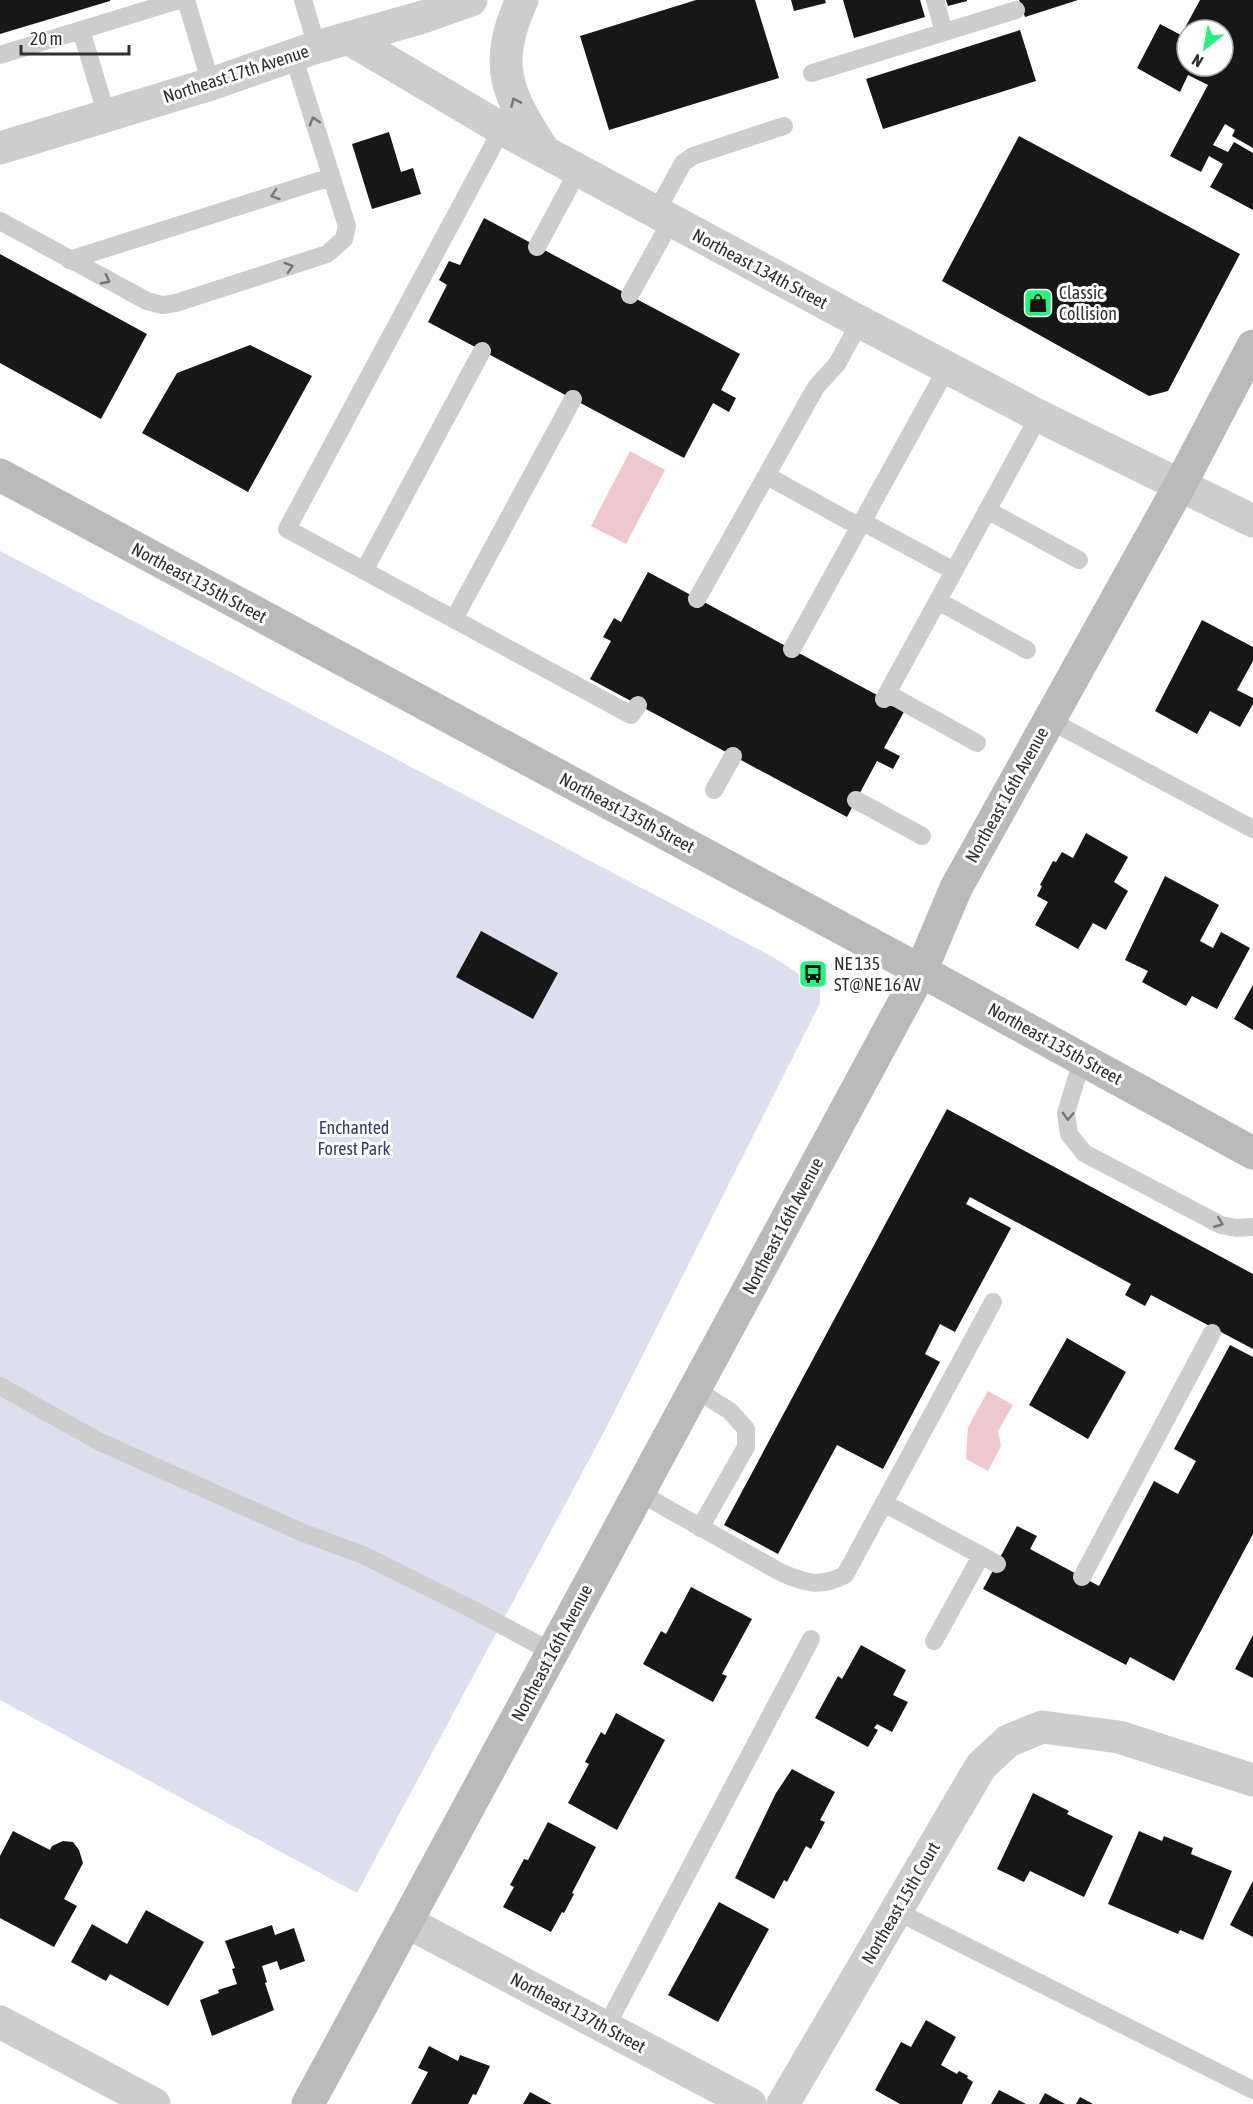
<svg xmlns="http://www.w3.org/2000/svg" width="1253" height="2104" font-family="'Asap Condensed',sans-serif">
	<rect width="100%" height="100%" fill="#fff"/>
	<path fill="#dddeee" d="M 0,551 L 773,957 L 820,988 L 820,1003 L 606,1428 L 357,1893 L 0,1700 Z"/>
	<path fill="#efc8cd" d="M 630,451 L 665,470 L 626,544 L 591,526 Z
		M 988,1391 L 1013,1405 L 998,1431 L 1001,1446 L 988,1471 L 966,1459 L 968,1427 Z"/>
	<path fill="#171717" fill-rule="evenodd" d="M 0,0 L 110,0 L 110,1 L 0,34 Z
		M 696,0 L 755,0 L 779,78 L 609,130 L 580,36 Z
		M 791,0 L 825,0 L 826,3 L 794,11 Z
		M 843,0 L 920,0 L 925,17 L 854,38 Z
		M 946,0 L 967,0 L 967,1 L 948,6 Z
		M 1019,0 L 1078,0 L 1025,17 Z
		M 1200,0 L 1253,0 L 1253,148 L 1232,136 L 1235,130 L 1225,124 L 1213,145 L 1228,152 L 1234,142 L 1253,153 L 1253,210 L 1210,187 L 1223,164 L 1209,156 L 1201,172 L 1170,156 L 1208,85 L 1188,75 L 1180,92 L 1137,68 L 1160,24 L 1181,35 ZM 1187,30 L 1223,30 L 1223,66 L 1187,66 Z
		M 1020,30 L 1036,81 L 883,129 L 866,79 Z
		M 389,132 L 401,172 L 413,168 L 421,194 L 372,209 L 352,144 Z
		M 1019,136 L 1240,254 L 1168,391 L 1149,396 L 942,281 Z
		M 484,218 L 740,354 L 721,390 L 736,398 L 729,412 L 713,403 L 684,458 L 428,322 L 447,285 L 439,280 L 449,261 L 460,265 Z
		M 0,254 L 147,334 L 101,419 L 0,363 Z
		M 250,345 L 312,376 L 248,492 L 142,433 L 177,373 Z
		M 648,572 L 905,710 L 884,748 L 900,756 L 893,769 L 877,761 L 847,817 L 590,679 L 611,641 L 603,637 L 614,618 L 621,622 Z
		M 1202,620 L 1253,647 L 1253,661 L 1237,690 L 1253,698 L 1253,704 L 1240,727 L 1210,711 L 1197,734 L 1155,711 Z
		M 1086,833 L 1128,857 L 1114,882 L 1128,891 L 1106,930 L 1093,923 L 1078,949 L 1035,925 L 1048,902 L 1037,896 L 1042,886 L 1040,885 L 1053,861 L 1056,862 L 1062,852 L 1073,858 Z
		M 1165,876 L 1219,905 L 1200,941 L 1213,948 L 1221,932 L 1250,948 L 1217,1009 L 1192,996 L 1186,1006 L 1142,982 L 1148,971 L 1125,960 Z
		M 481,931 L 558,973 L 533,1019 L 456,977 Z
		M 1253,985 L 1253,1030 L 1234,1019 Z
		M 947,1109 L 1253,1274 L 1253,1349 L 1151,1295 L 1145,1306 L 1125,1295 L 1131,1284 L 970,1197 L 966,1204 L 1011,1228 L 955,1332 L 940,1324 L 925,1354 L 940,1362 L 883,1469 L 837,1445 L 778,1554 L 724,1525 Z
		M 1067,1338 L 1126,1372 L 1088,1439 L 1029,1405 Z
		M 1230,1345 L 1253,1357 L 1253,1534 L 1174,1681 L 1130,1657 L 1126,1665 L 983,1589 L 1017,1526 L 1037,1536 L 1030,1549 L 1099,1586 L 1154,1481 L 1178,1494 L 1196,1461 L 1174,1449 Z
		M 691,1587 L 752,1619 L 722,1674 L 727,1676 L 713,1702 L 643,1664 L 661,1631 L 666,1634 Z
		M 1253,1635 L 1253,1678 L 1235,1669 Z
		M 861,1645 L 906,1670 L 893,1695 L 908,1702 L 892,1732 L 877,1724 L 874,1728 L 878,1730 L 868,1747 L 815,1718 L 838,1676 L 842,1679 Z
		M 616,1713 L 665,1740 L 617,1830 L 568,1803 L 589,1764 L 585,1762 L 601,1732 L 605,1735 Z
		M 792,1769 L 835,1792 L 820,1820 L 825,1822 L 811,1849 L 806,1846 L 787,1882 L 784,1880 L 774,1899 L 735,1878 L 776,1793 Z
		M 1033,1793 L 1069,1811 L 1067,1814 L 1113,1836 L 1084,1897 L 1030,1871 L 1024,1882 L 997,1869 Z
		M 548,1822 L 596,1847 L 572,1893 L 574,1894 L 564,1913 L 562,1912 L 551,1932 L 503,1907 L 514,1887 L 510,1885 L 524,1859 L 528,1860 Z
		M 13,1831 L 50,1850 L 52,1846 L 63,1841 L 73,1842 L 79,1850 L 83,1863 L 64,1899 L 77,1906 L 54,1947 L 0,1918 L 0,1856 Z
		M 1139,1831 L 1162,1841 L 1164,1836 L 1193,1848 L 1191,1854 L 1232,1871 L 1203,1940 L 1180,1930 L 1178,1934 L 1108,1904 Z
		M 1253,1881 L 1253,1937 L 1230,1925 Z
		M 719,1902 L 769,1929 L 718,2022 L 668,1995 Z
		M 146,1910 L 204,1942 L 168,2006 L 110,1974 L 106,1981 L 71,1962 L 92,1924 L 127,1944 Z
		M 272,1925 L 275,1935 L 294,1928 L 305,1961 L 280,1970 L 277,1961 L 262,1966 L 267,1982 L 265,1983 L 274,2010 L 212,2036 L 200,2000 L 219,1993 L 218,1990 L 237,1984 L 232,1969 L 235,1968 L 225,1941 Z
		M 926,2020 L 956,2037 L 941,2065 L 957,2074 L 959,2071 L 963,2073 L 968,2076 L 967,2078 L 973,2082 L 962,2104 L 900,2104 L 875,2090 L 901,2042 L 911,2047 Z
		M 429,2046 L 458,2061 L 460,2055 L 490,2066 L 476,2095 L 473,2094 L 468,2104 L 411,2104 L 428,2072 L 418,2068 Z
		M 999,2090 L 1026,2104 L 991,2104 Z
		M 530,2092 L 552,2104 L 523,2104 Z
		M 1045,2093 L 1065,2104 L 1039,2104 Z
		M 1080,2097 L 1093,2104 L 1076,2104 Z"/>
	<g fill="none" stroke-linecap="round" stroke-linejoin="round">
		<path stroke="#cdcdcd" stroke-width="18" d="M 186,0 L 211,84
			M 303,0 L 317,47
			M 935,0 L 944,32
			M 81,30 L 107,116
			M 0,55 L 179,0
			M 812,73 L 1016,10
			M 502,129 L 287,529 L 631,715 L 638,705
			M 656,212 L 683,163 L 693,156 L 784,126
			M 0,221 L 147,301 L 162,305 L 176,303 L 327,254 L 344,239 L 347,226 L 293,55
			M 537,247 L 578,171
			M 69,260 L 331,177
			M 630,295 L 671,221
			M 767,476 L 860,527
			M 987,510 L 1079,560
			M 863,522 L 954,571
			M 364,571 L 482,351
			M 697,599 L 816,387 L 837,364 L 860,322
			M 938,601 L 1027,650
			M 454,619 L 573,399
			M 792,649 L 947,368
			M 887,693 L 977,743
			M 884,699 L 1039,416
			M 1049,720 L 1253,829
			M 714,790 L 733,756
			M 856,800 L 922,836
			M 1082,1060 L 1066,1113 L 1069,1134 L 1084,1153 L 1221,1225 L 1236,1228 L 1253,1227
			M 0,1386 L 98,1441 L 301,1532 L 363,1555 L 468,1607 L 552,1652
			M 695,1389 L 730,1411 L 746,1429 L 746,1447 L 700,1528
			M 638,1492 L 780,1572 C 805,1583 819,1588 845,1575 L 993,1302
			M 884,1503 L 997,1564
			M 1082,1577 L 1212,1333
			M 934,1641 L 981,1556
			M 896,1911 L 1253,2090
			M 606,2027 L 811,1639"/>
		<path stroke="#cdcdcd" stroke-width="33" d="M 522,0 C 492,66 507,94 544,151
			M 348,38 L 502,129 L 860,322 L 1039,416 L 1253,521
			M 0,148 L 211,84 L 317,47 L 423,17 L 471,0
			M 407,1922 L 750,2104
			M 0,2022 L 154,2104
			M 783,2104 L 981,1766 L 1008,1741 L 1042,1727 L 1119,1737 L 1253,1780"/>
		<path stroke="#bababa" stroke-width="33" d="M 0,475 L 921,971 L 1253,1153
			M 308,2104 L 921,971 L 956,888 L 1180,485 L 1253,346"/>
	</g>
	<defs><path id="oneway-chevron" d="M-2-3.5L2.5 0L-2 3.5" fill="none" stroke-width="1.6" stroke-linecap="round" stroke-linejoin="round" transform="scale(1.5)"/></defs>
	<g stroke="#777">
		<use href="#oneway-chevron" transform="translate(515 102) rotate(-114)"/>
		<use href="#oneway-chevron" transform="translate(314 121) rotate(-107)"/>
		<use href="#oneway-chevron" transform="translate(275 195) rotate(162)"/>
		<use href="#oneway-chevron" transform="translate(289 267) rotate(-18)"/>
		<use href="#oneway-chevron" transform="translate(106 280) rotate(28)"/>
		<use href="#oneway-chevron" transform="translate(1068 1116) rotate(92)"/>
		<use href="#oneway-chevron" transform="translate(1219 1223) rotate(22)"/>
	</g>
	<defs>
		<g id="shop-square" transform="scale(1.5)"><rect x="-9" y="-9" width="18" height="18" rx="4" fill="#25f47b" stroke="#fff"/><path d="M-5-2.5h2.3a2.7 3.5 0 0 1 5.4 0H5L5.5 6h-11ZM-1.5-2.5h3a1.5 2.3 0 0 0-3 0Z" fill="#111"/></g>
		<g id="bus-square" transform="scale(1.5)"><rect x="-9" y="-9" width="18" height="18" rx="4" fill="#25f47b" stroke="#fff"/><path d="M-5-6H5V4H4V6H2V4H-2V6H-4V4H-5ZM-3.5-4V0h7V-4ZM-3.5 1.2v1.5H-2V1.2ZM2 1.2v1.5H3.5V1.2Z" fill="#111"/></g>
	</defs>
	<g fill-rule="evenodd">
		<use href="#shop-square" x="1038" y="303"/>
		<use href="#bus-square" x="813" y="974"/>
	</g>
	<g text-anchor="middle" stroke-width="6" stroke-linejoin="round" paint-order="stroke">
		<g font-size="18" fill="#303030" stroke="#fff">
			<text transform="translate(236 74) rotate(-18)" y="6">Northeast 17th Avenue</text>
			<text transform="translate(760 269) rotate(28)" y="6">Northeast 134th Street</text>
			<text transform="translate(199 583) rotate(28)" y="6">Northeast 135th Street</text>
			<text transform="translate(1007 795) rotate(-61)" y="6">Northeast 16th Avenue</text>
			<text transform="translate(627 813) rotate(28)" y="6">Northeast 135th Street</text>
			<text transform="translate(1055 1044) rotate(29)" y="6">Northeast 135th Street</text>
			<text transform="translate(783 1226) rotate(-62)" y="6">Northeast 16th Avenue</text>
			<text transform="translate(552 1653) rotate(-62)" y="6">Northeast 16th Avenue</text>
			<text transform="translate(901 1903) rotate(-60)" y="6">Northeast 15th Court</text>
			<text transform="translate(578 2013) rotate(28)" y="6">Northeast 137th Street</text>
		</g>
		<g font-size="18" fill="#303030" stroke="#fff" text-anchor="start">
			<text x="1059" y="299">Classic<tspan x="1059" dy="21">Collision</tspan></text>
			<text x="834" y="970">NE 135<tspan x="834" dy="21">ST@NE 16 AV</tspan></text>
		</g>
		<g font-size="18" fill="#3a3970" stroke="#fff">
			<text x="354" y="1134">Enchanted<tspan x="354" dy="21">Forest Park</tspan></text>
		</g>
	</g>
	<g transform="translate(1205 48) rotate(211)"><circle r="28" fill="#ffffff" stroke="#acacac" stroke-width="1.5"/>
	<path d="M0-4.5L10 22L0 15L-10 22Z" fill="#25f47b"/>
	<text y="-9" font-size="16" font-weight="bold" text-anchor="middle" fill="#303030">N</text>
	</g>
	<path d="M21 45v9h108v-9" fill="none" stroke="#303030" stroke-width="3"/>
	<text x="30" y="45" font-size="18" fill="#303030" stroke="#ffffff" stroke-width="4.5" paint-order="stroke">20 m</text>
</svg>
